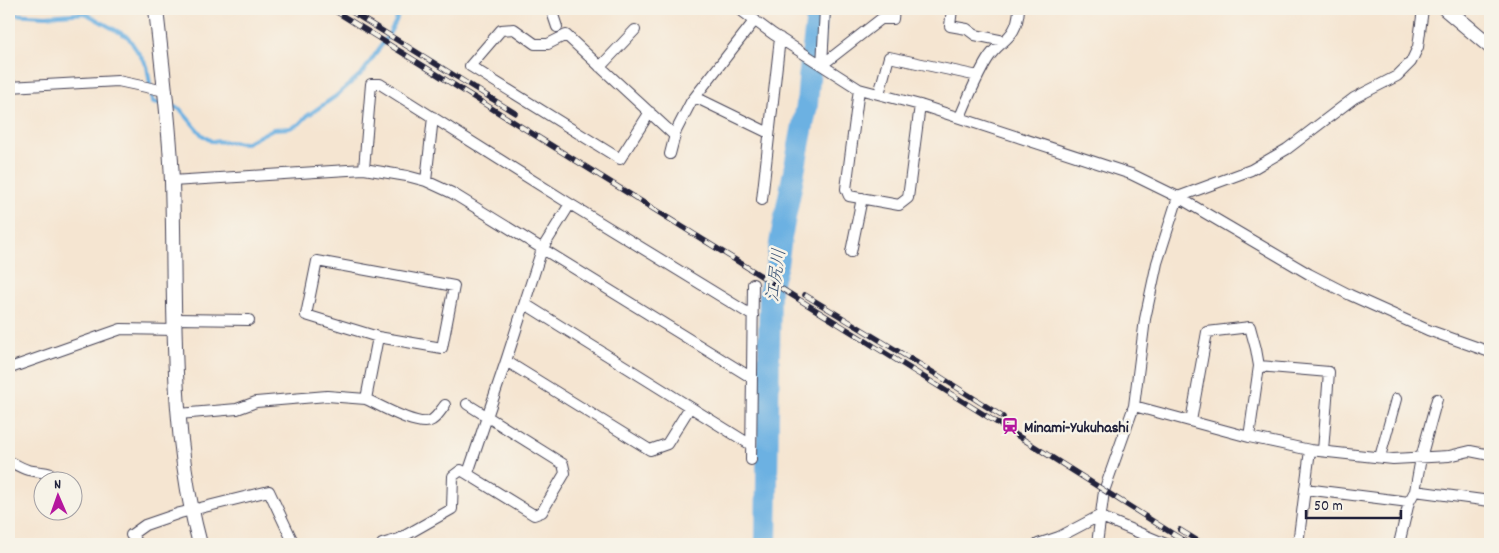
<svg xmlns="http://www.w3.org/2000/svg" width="1499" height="553" font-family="Dekko,'Klee One',sans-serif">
	<rect width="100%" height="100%" fill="#f7f3e8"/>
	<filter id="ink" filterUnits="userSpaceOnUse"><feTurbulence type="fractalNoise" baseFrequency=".02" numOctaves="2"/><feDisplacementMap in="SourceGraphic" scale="10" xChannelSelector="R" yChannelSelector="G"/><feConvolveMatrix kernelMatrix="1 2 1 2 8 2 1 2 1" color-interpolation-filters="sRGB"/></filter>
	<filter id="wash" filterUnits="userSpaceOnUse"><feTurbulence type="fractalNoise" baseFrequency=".0096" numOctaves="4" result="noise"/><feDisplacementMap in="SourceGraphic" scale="20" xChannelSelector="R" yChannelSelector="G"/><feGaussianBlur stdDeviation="1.12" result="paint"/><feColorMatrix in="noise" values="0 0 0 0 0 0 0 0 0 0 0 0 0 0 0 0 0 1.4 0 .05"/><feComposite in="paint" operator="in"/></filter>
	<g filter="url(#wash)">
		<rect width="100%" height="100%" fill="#f5e5d1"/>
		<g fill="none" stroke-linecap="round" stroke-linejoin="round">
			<path stroke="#6cb1e2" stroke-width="4" d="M 9,14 L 46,16 L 85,13 L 128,37 L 147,66 L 153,102 L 164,104
				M 171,106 L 180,109 L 202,135 L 211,141 L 246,143 L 273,129 L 290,128 L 299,124 L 307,116 L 336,96 L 363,72 L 388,36 L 396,21 L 400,9"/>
			<path stroke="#6cb1e2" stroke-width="22" d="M 766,544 L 770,289 L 777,264 L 781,238 L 807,105 L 809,79 L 818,9"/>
		</g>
	</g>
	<g filter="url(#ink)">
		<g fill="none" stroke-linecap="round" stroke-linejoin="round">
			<g stroke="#423f52" stroke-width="12">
				<path id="street" d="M 551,9 L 557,27
					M 739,9 L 773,34 L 859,89 L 920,105 L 1131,174 L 1178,197 L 1309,274 L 1350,295 L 1428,330 L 1490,352
					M 952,9 L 950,26 L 967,29 L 975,35 L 1004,41
					M 822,65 L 881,19 L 893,19 L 894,9
					M 822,65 L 825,9
					M 600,67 L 635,30
					M 9,87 L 118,81 L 165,91
					M 859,89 L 846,189 L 849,196 L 899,205 L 908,198 L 920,105
					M 879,94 L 889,57 L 978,76
					M 695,97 L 769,133
					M 650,112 L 620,159 L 470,66 L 501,30 L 514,29 L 535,44 L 548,44 L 566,35 L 675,136
					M 960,117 C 968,98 976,78 987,60 C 1000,38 1017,41 1019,9
					M 670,154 L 676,131 L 691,102 L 755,20
					M 364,169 L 371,84 L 380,84 L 570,204 L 753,316
					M 172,181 L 364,169 L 407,176 L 426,181 L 452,193 L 752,378
					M 426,181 L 433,117
					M 1178,197 L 1251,170 L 1287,149 L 1354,98 L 1397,76 L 1411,62 L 1418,47 L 1423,9
					M 762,200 L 780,38
					M 851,252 L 862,198
					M 317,261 L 454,286 L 442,348 L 378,337 L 306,315 Z
					M 525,304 L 751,445
					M 175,319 L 249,320
					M 506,361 L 650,450 L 667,444 L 690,407
					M 9,366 L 13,367 L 121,329 L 175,330
					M 1259,366 L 1329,372 L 1323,451
					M 366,399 C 379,405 420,429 432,420 C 437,417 441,410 445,405
					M 1134,406 L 1249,437 L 1310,450 L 1393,459 L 1449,456 L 1470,451 L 1490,455
					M 179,414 L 237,409 L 256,402 L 327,396 L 366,399 L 378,337
					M 1191,421 L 1207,332 L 1250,327 L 1256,349 L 1259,366 L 1249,437
					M 1380,457 L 1396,399
					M 751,460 L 753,284
					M 9,461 C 15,464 21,468 28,470 C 41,473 52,471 62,480
					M 468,473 L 506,361 L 542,249 L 570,204
					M 1305,489 L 1409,502
					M 1415,491 L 1490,501
					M 1099,516 L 1166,544
					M 139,544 L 131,535 L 145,525 L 180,513 L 269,491 L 294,544
					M 382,544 L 399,539 L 452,509 L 453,476 L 461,470 L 534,515 L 542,512 L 565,473 L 563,464 L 467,404
					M 1038,544 L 1059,537 L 1099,516
					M 1097,544 L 1104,491 L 1134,406 L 1145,319 L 1157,263 L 1178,197
					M 1298,544 L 1310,450
					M 1399,544 L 1409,502 L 1415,491 L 1421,458 L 1437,399"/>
			</g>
			<g stroke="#423f52" stroke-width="16">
				<path id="secondary" d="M 156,9 C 162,66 170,124 172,182 C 176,303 168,427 200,544"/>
			</g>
			<g stroke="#423f52" stroke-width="17">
				<path id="primary" d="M 1446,9 L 1490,46"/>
			</g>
			<use href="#street" stroke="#fff" stroke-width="10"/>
			<use href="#secondary" stroke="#fff" stroke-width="14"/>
			<use href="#primary" stroke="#fff" stroke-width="15"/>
			<g stroke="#22223b" stroke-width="5.5">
				<path id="rail" d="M 332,9 L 988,417 L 1189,544
					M 347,9 L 515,113
					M 805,295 L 939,376 L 1003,417
					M 1180,530 L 1203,544"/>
			</g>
			<use href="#rail" stroke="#f7f3e8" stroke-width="4" stroke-dasharray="11" stroke-linecap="butt"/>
		</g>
	</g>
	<defs>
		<g id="station-bare" transform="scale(1.35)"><path d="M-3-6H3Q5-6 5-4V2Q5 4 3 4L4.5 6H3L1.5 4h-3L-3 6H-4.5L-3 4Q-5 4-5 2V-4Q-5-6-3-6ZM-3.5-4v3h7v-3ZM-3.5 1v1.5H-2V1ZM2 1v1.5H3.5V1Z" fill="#b5179e" stroke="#f7f3e8" stroke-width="2.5" paint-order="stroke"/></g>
	</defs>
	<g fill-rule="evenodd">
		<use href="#station-bare" x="1010" y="426"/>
	</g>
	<g text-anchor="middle" stroke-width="5" stroke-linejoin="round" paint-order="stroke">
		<g font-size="16" font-weight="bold" fill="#22223b" stroke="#f7f3e8" text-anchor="start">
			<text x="1024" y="432">Minami-Yukuhashi</text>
		</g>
		<g font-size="18" font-style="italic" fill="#3c5475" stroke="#f7f3e8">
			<text transform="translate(775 275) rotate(-82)" y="6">江尻川</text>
		</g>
	</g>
	<rect width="1499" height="553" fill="none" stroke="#f7f3e8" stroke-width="30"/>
	<g transform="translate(58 496) rotate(358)"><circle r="24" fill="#f7f3e8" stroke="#a29fa3"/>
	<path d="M0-4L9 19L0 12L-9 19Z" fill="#b5179e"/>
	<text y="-8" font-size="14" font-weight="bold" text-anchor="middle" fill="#22223b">N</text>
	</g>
	<path d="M1306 510v8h95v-8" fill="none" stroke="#22223b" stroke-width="2.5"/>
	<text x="1314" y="510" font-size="15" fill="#22223b" stroke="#f7f3e8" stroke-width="4" paint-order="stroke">50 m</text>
</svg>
